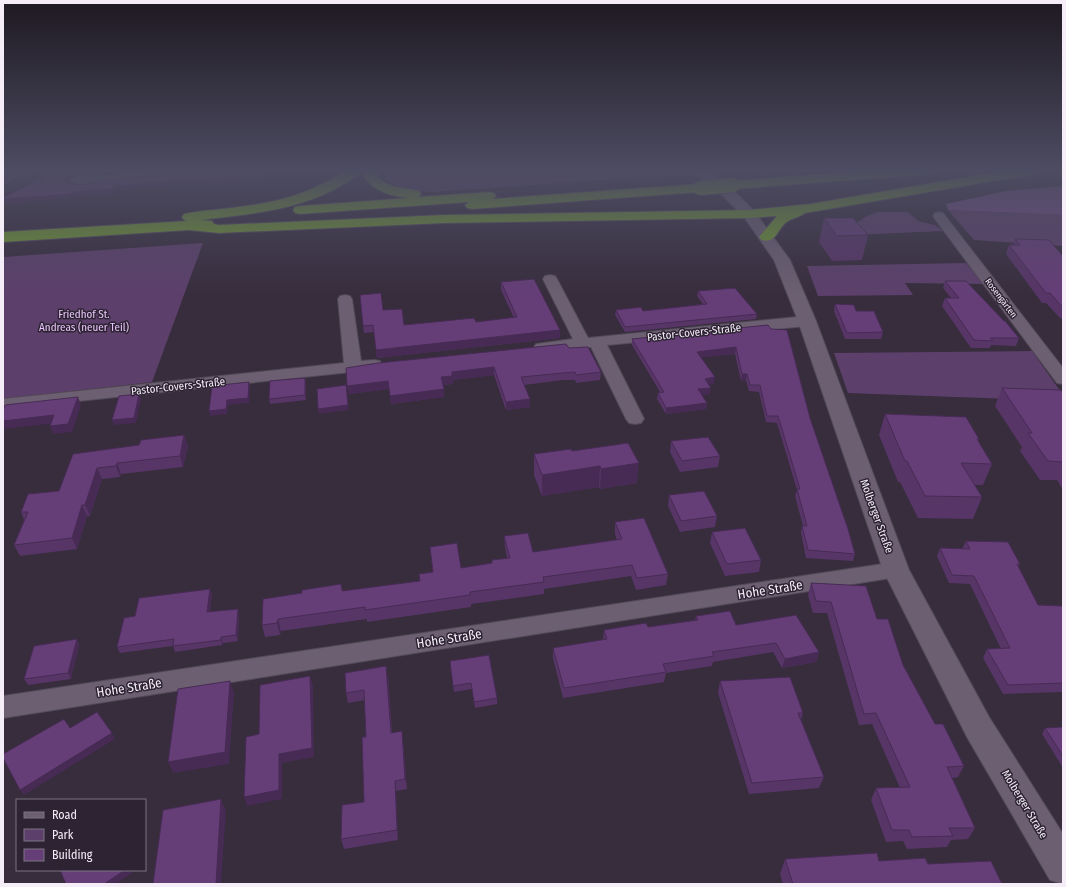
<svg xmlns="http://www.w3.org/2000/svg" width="1066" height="887" font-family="'Fira Sans Condensed',sans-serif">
	<rect width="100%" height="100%" fill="#372d3d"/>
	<path fill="#5c406b" d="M 3,170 L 32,170 L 3,185 Z
		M 379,170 L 685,170 L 691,175 L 628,178 L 434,192 C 414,191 389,190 379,170 Z
		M 948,210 L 1063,215 L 1063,246 L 974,240 Z
		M 877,212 L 908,212 L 918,221 L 935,225 L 943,231 L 852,235 L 854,225 L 865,217 Z
		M 203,243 L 152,382 L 3,399 L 3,257 Z
		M 966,263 L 984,284 L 905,283 L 913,295 L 818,296 L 807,266 Z
		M 1032,351 L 1063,395 L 1063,401 L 848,393 L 834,353 Z"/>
	<path fill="#754e89" d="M 1063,186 L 1063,215 L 948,210 L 946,204 L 1006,191 Z"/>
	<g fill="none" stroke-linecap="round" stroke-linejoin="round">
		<g stroke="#524957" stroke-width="2">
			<path id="street" d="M 178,170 L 231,170 L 226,173 L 99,183 L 86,188 L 70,186 L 68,184 L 72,178 L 85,174 L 98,176 Z
				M 939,212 L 943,213 L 1063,368 L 1063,384 L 1057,383 L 935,219 L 933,216 L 935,213 Z
				M 550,275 L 555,276 L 557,279 L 588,338 L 807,316 L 812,318 L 815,321 L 812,324 L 807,326 L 607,345 L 644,419 L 641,423 L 635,424 L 629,423 L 626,419 L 591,347 L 542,352 L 536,350 L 534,347 L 536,344 L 573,339 L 543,279 L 545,276 Z
				M 345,295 L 350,296 L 352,299 L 361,361 L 374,360 L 380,361 L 382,365 L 380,369 L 3,409 L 3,399 L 344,363 L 338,299 L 340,296 Z
				M 896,562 L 904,564 L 907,570 L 904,576 L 3,718 L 3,696 Z"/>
		</g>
		<g stroke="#524957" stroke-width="2">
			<path id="secondary" d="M 691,170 L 706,170 L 733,190 L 754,211 L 790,260 L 816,321 L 909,570 L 989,717 L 1063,834 L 1063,884 L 1050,880 L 967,737 L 883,570 L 798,321 L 774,260 L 744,217 L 723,196 Z"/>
		</g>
		<g stroke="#524957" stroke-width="2">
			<path id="highway" d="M 347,170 L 363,170 C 359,176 351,179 346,183 C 303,210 251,214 201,220 L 212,221 L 214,224 L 219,225 L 444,215 L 749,210 L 810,204 L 1009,170 L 1040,170 L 1039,173 L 1034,174 L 805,213 C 800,217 793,218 788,221 C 777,228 777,244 762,240 L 759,237 L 777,216 L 749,218 L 444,223 L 219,233 L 189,230 L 3,242 L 3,232 L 187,221 L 184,220 L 182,217 L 184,214 C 201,210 220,210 238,207 C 281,202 310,193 347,170 Z
				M 366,170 L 379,170 L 378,177 C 389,189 404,187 419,191 L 421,194 L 418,197 L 489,192 L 494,193 L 496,196 L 492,199 L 700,184 L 705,185 L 707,188 L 705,191 L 700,192 L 472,209 L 467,208 L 465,205 L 469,202 L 300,214 L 295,213 L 293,210 L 295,207 L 300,206 L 409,198 C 391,196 375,192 364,177 Z
				M 875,170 L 936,170 L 935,173 L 930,174 L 733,189 L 728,188 L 726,185 L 728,182 L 733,181 Z"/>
		</g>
		<use href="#street" fill="#6b5f71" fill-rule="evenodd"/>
		<use href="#secondary" fill="#6b5f71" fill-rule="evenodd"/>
		<use href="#highway" fill="#6f9730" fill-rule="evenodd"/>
		<g stroke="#524957" stroke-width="16" stroke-linecap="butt">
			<path id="highway-bridge" d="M 700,188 L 733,185"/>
		</g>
		<use href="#highway-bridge" stroke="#6f9730" stroke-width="14"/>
	</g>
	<path fill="#573567" d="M 56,170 L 154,170 L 98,174 L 85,173 L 72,177 L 67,182 L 84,185 L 259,180 L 116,190 L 114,194 L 73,197 L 72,198 L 3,204 L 3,198 Z
		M 824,218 L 868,235 L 862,260 L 832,261 L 819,242 Z
		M 1015,239 L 1063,256 L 1063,319 L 1060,318 L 1046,303 L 1042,303 L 1006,254 L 1009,245 L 1013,245 Z
		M 945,281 L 1019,338 L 1016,346 L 991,345 L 990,348 L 971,348 L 942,306 L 945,298 L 951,298 L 943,288 Z
		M 501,282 L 560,338 L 377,358 L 374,332 L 364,333 L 363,326 L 383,310 L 404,325 L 476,322 L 514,318 L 501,290 Z
		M 698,291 L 757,314 L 756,319 L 625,332 L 615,315 L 616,310 L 643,311 L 703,304 L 697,296 Z
		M 835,304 L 856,311 L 883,332 L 881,339 L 845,339 L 834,311 Z
		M 768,325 L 810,418 L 855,554 L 853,561 L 806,558 L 801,533 L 802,526 L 803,526 L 795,496 L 797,490 L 777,423 L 766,422 L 759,392 L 749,391 L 746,380 L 741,381 L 735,354 L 701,357 L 714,384 L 709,384 L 710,394 L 702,395 L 707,403 L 706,409 L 666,414 L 657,399 L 658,393 L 660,392 L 632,345 L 632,339 Z
		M 569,348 L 601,372 L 600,380 L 576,383 L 575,380 L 563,380 L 524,385 L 530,399 L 530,407 L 506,410 L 494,375 L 453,380 L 453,384 L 443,385 L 444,397 L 391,404 L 389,389 L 349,394 L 347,386 Z
		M 306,383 L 306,400 L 270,404 L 269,399 Z
		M 1002,388 L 1063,393 L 1063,490 L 1057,480 L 1040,480 L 1020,451 L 1022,447 L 995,406 Z
		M 885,414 L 979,439 L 978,441 L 992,464 L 983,485 L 975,485 L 982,497 L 973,519 L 918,518 L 900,482 L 898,482 L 879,435 Z
		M 184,435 L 188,446 L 183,467 L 121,474 L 120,477 L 102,479 L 90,516 L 87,516 L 77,549 L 20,556 L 14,545 L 24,520 L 21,512 L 59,491 L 73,454 L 139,445 Z
		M 671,441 L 720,456 L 718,467 L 680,472 L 670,452 Z
		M 572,451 L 637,483 L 600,489 L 599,487 L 542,496 L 534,475 L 534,454 Z
		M 669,495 L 717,516 L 715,527 L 680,532 L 668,506 Z
		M 615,522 L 668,574 L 666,585 L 636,590 L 631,576 L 544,589 L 544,594 L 471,604 L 471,607 L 367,622 L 367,619 L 281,631 L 280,635 L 265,637 L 262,625 L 302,593 L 341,584 L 343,591 L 420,581 L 433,572 L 430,547 L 461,568 L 492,564 L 492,560 L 507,558 L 505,547 L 504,536 L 533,552 L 617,540 L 615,534 Z
		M 712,532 L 761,560 L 759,572 L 725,576 L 710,543 Z
		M 966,541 L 1020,564 L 1018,567 L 1038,605 L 1063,607 L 1063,692 L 1003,694 L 983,658 L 987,649 L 1001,649 L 970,584 L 949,583 L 937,556 L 940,548 L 962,549 Z
		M 811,583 L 877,619 L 903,665 L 935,724 L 964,766 L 958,777 L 952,778 L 975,828 L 968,839 L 951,840 L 947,847 L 907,849 L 903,841 L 886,842 L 871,800 L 876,788 L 900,788 L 872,724 L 859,725 L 827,613 L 813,613 L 808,595 Z
		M 210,589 L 212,594 L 210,612 L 239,614 L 238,641 L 223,643 L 222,645 L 175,652 L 173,646 L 120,653 L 117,647 L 135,616 Z
		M 696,616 L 736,625 L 819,652 L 816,662 L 782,668 L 773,652 L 713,662 L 712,666 L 666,673 L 664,682 L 563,698 L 553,658 L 553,648 L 603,640 L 604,630 L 648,627 L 695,620 Z
		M 77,639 L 79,645 L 71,679 L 28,685 L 24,679 Z
		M 450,666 L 497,698 L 497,704 L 475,708 L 472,689 L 454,692 Z
		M 388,676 L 392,733 L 403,741 L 407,789 L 396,791 L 398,840 L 344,849 L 341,839 L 364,802 L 366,737 L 365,700 L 348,703 L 346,693 Z
		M 720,681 L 803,713 L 801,720 L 824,777 L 819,788 L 749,794 L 718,693 Z
		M 1063,727 L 1063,768 L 1042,734 L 1045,728 Z
		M 785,859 L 879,861 L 928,864 L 1002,884 L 783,884 L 780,874 Z"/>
	<path fill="#472b54" d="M 76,170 L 84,170 L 85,173 L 72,177 L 67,183 L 65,179 L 70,172 Z
		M 97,170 L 154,170 L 98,174 Z
		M 260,170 L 259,180 L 116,190 L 114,194 L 73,197 L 72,198 L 3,204 L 3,199 L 114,186 Z
		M 560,330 L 560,338 L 377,358 L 376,350 Z
		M 736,347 L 735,354 L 696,358 L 697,352 Z
		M 494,367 L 494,375 L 453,380 L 453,384 L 442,385 L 441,377 L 452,372 Z
		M 742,374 L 747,374 L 746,380 L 741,381 Z
		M 715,377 L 714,384 L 704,385 L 705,379 Z
		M 305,378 L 306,383 L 306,400 L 305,395 Z
		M 388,381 L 389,389 L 349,394 L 347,386 Z
		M 249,382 L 250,387 L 249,403 L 228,405 L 227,414 L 210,416 L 209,411 L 227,400 Z
		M 711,388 L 710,394 L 698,396 L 698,389 Z
		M 444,389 L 444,397 L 391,404 L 390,396 Z
		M 347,390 L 349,410 L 319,414 L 318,409 Z
		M 139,394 L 141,399 L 136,423 L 114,425 L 112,420 Z
		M 78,397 L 81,405 L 72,432 L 53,434 L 50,426 Z
		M 530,399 L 530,407 L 506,410 L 506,402 Z
		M 707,403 L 706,409 L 666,414 L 666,408 Z
		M 54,415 L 57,423 L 3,429 L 3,421 Z
		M 184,435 L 188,446 L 183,467 L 180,456 Z
		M 117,463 L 121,474 L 120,477 L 116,466 Z
		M 639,463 L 637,483 L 600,489 L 601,469 Z
		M 600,466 L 599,487 L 542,496 L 542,475 Z
		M 97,468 L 102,479 L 90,516 L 85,505 Z
		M 82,505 L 87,516 L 77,549 L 72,538 Z
		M 210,589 L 212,594 L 209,618 L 207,612 Z
		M 238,609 L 239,614 L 238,641 L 236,635 Z
		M 278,619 L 281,631 L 280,635 L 277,623 Z
		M 221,637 L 223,643 L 222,645 L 221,640 Z
		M 77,639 L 79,645 L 71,679 L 68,673 Z
		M 819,652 L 816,662 L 782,668 L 785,659 Z
		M 386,666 L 388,676 L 392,743 L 391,733 Z
		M 310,676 L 313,686 L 314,757 L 282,763 L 282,799 L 247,806 L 244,797 L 279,754 Z
		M 230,681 L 234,693 L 229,764 L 173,773 L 168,762 Z
		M 402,731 L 403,741 L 407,789 L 405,779 Z
		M 112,733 L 115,739 L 24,795 L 20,790 Z
		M 395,781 L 396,791 L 398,840 L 397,830 Z
		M 221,799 L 226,811 L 221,884 L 216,884 Z
		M 125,870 L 131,870 L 132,873 L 116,884 L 104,884 Z"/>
	<path fill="#653e78" stroke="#472b54" d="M 56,170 L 76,170 L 70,172 L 65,179 L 67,183 L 84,185 L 98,180 L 222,170 L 258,170 L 258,175 L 114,186 L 113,189 L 72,192 L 71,194 L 3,199 L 3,198 Z
		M 824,218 L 853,218 L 868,235 L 837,236 Z
		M 1015,239 L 1049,240 L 1063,256 L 1063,308 L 1050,293 L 1046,293 L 1009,245 L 1020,245 Z
		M 534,279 L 560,330 L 376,350 L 373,325 L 363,326 L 360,295 L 381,293 L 383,310 L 402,309 L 404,325 L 474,318 L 476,322 L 517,317 L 501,282 Z
		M 945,281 L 966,281 L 1004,321 L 1005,321 L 1019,338 L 990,338 L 993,341 L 974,340 L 945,298 L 959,298 Z
		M 735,288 L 757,314 L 625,327 L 616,310 L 641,307 L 643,311 L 707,304 L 698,291 Z
		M 835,304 L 854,305 L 856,311 L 874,311 L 883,332 L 847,333 Z
		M 768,325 L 771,329 L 787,330 L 810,418 L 848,529 L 855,554 L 808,550 L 802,526 L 807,526 L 797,489 L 800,489 L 778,416 L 767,416 L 760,385 L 750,385 L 747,374 L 742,374 L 736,347 L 697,352 L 715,377 L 705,379 L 711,388 L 698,389 L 707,403 L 666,408 L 658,393 L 664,392 L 632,339 Z
		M 566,344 L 569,348 L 588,347 L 601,372 L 576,375 L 575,372 L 563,373 L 521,377 L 530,399 L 506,402 L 494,367 L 452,372 L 452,376 L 441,377 L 444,389 L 390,396 L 388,381 L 347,386 L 346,368 L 378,363 Z
		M 305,378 L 305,395 L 269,399 L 270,381 Z
		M 249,382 L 248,398 L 227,400 L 226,409 L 209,411 L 212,386 Z
		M 346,385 L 348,405 L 318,409 L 317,389 Z
		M 1002,388 L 1061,390 L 1063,393 L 1063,462 L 1048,461 L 1028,433 L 1032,433 Z
		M 139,394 L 134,418 L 112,420 L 119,396 Z
		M 78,397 L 68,424 L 50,426 L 54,415 L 3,421 L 3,410 L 5,405 Z
		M 885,414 L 966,417 L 979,439 L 977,439 L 992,464 L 961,463 L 982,497 L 925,496 L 907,461 L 905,461 Z
		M 184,435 L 180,456 L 117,463 L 116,466 L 97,468 L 85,505 L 82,505 L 72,538 L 14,545 L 28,512 L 21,512 L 28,494 L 59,491 L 73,454 L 139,445 L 141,440 Z
		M 708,437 L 720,456 L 682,461 L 671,441 Z
		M 628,443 L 639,463 L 601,469 L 600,466 L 542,475 L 534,454 L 571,449 L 572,451 Z
		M 704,491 L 717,516 L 681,521 L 669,495 Z
		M 644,518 L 668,574 L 637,578 L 632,565 L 543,577 L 544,582 L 470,592 L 470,595 L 365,610 L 365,607 L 278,619 L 277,623 L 262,625 L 263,599 L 302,593 L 302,590 L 341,584 L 342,591 L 420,581 L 419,574 L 433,572 L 430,547 L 457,543 L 461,568 L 492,563 L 492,560 L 510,558 L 504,536 L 528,533 L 533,552 L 622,539 L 615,522 Z
		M 745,528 L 761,560 L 727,564 L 712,532 Z
		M 966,541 L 1008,542 L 1020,564 L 1017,564 L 1038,605 L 1062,606 L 1063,607 L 1063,683 L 1008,685 L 987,649 L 1010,648 L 974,576 L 952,575 L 940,548 L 970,549 Z
		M 811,583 L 866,586 L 877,619 L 888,619 L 903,665 L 935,724 L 943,724 L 964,766 L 947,767 L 975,828 L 949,828 L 953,836 L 912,837 L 909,830 L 892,830 L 876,788 L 910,787 L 876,713 L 864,714 L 831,602 L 816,601 Z
		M 210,589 L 207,612 L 238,609 L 236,635 L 221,637 L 221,640 L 173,646 L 174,639 L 117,647 L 124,618 L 135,616 L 139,598 Z
		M 730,611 L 736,625 L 796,615 L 819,652 L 785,659 L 776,643 L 712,652 L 714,656 L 663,664 L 666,672 L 564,688 L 553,648 L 607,639 L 604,630 L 646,623 L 648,627 L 698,620 L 696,616 Z
		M 77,639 L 68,673 L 24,679 L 34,646 Z
		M 489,655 L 497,698 L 474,702 L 471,683 L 453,686 L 450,661 Z
		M 386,666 L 391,733 L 402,731 L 405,779 L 395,781 L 397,830 L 341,839 L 342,805 L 364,802 L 362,737 L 366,737 L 364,690 L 346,693 L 345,673 Z
		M 310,676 L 312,748 L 279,754 L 279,790 L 244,797 L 246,737 L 259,734 L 260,685 Z
		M 790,677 L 803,713 L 798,713 L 824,777 L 752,783 L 720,681 Z
		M 230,681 L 225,752 L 168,762 L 178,689 Z
		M 97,712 L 112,733 L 20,790 L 3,758 L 3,754 L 64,719 L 70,728 Z
		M 1063,727 L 1063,756 L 1045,728 Z
		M 221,799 L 216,884 L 153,884 L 163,810 Z
		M 877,853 L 879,861 L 925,858 L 928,864 L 991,861 L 1002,884 L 793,884 L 785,859 Z
		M 60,870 L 125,870 L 104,884 L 66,884 Z"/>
	<linearGradient id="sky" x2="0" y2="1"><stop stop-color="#1e1922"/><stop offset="0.58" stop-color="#4d4c62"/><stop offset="1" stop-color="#4d4c62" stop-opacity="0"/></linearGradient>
	<rect width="1066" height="294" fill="url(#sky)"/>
	<g text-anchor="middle" stroke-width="3" stroke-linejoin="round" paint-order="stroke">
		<g font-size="9" fill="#f5eef9" stroke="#2d2333">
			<text transform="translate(1001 298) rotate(53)" y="3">Rosengärten</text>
		</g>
		<g font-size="11" fill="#e7c5f9" stroke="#2d2333">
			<text x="84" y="318">Friedhof St.<tspan x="84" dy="13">Andreas (neuer Teil)</tspan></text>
		</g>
		<g font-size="11" fill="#f5eef9" stroke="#2d2333">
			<text transform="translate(694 332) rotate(-6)" y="4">Pastor-Covers-Straße</text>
			<text transform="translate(178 386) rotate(-6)" y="4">Pastor-Covers-Straße</text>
			<text transform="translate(877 516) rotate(70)" y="4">Molberger Straße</text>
			<text transform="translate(1025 804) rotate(59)" y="4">Molberger Straße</text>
		</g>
		<g font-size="13" fill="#f5eef9" stroke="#2d2333">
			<text transform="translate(770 589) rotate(-9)" y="5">Hohe Straße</text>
			<text transform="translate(449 638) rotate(-9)" y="5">Hohe Straße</text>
			<text transform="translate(129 687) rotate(-9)" y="5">Hohe Straße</text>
		</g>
	</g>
	<rect width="1066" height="887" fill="none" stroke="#f5eef9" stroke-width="8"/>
	<rect x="16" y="799" width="130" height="72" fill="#2d2333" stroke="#7d7482"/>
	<rect x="24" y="812" width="20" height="6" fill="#6b5f71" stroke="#7d7482"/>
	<text x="52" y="819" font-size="12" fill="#f5eef9">Road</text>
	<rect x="24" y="829" width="20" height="12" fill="#5c406b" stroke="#7d7482"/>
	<text x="52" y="839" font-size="12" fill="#f5eef9">Park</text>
	<rect x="24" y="849" width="20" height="12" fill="#653e78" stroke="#7d7482"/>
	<text x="52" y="859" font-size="12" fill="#f5eef9">Building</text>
</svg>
